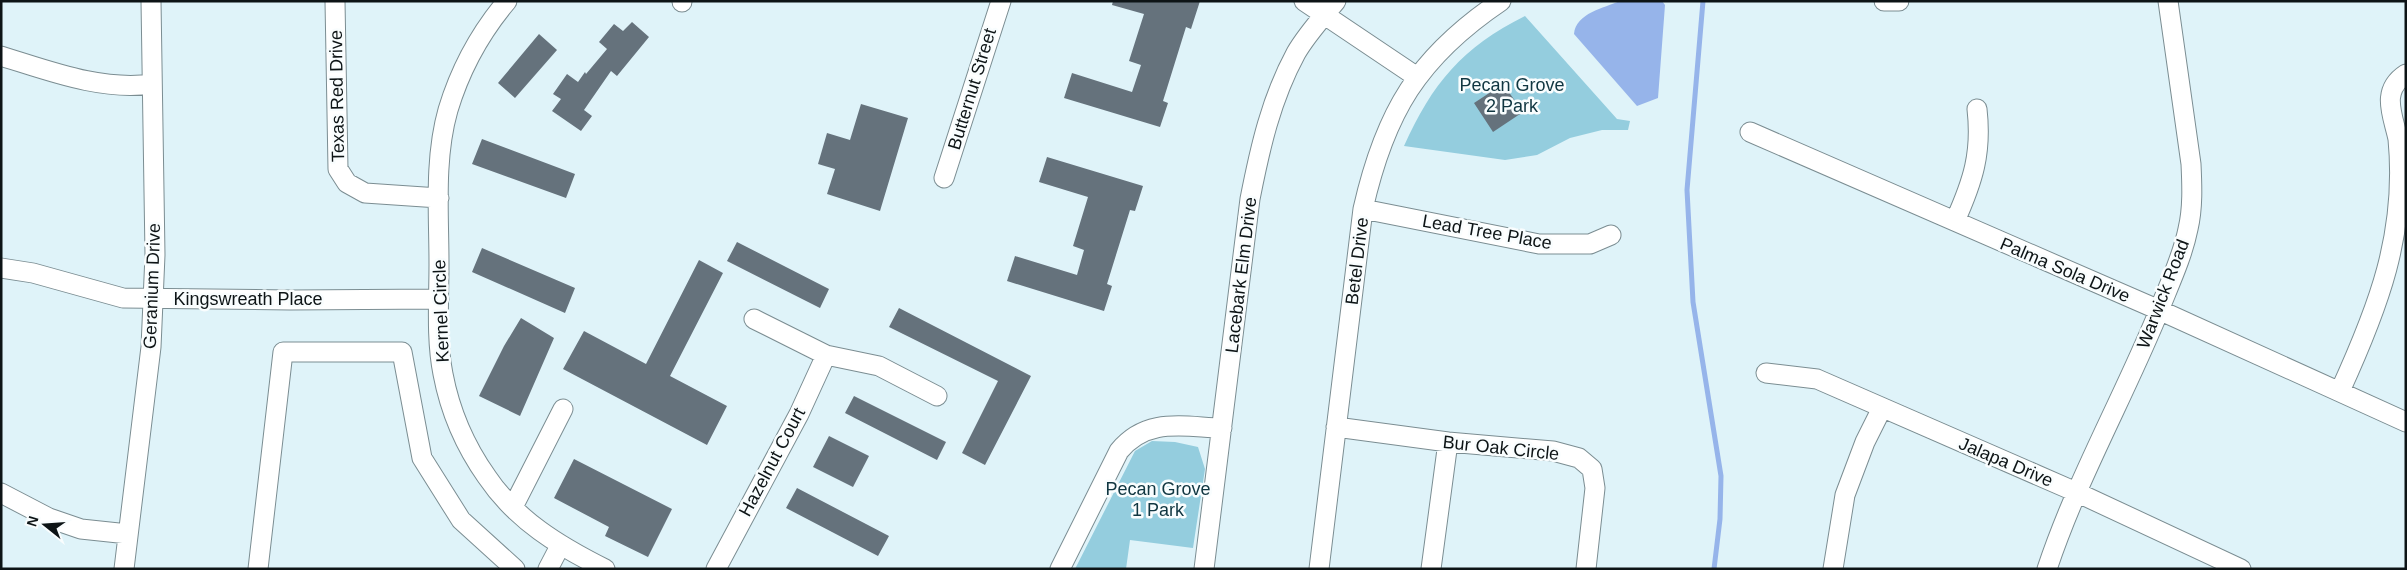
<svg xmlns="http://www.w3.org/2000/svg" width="2407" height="570" font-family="Helvetica,sans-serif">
	<rect width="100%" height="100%" fill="#dff3f9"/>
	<path fill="#94cdde" d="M 1525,16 L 1617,119 L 1630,121 L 1628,130 L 1602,130 L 1570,138 L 1537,155 L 1505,160 L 1404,146 C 1432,84 1462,47 1525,16 Z
		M 1152,441 L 1175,442 L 1198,447 L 1205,469 L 1193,548 L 1130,540 L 1126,569 L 1075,569 L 1135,451 Z"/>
	<path fill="#96b4ea" d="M 1620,1 L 1662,1 L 1665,5 L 1658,98 L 1637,106 L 1574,34 C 1576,13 1604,8 1620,1 Z"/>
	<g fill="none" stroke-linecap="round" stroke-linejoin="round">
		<path stroke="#96b4ea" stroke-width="5" d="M 1703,1 L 1687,190 L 1693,302 L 1721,476 L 1720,519 L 1714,569"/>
	</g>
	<path fill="#65727c" d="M 1113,1 L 1200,1 L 1191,29 L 1186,27 L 1163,101 L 1168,103 L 1160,127 L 1064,98 L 1072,73 L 1132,92 L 1141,65 L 1129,61 L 1144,14 L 1112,5 Z
		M 632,22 L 649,37 L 617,76 L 611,71 L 584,110 L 592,116 L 581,131 L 552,111 L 561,99 L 553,94 L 567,74 L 578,82 L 585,72 L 586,74 L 607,49 L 599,42 L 614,24 L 623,31 Z
		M 539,34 L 557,50 L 515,98 L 498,83 Z
		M 1503,84 L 1523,112 L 1493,132 L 1474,103 Z
		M 861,104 L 908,118 L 880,211 L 827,194 L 835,169 L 818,164 L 827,133 L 850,140 Z
		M 482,139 L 575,174 L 566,198 L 472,164 Z
		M 1047,157 L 1143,186 L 1135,211 L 1130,210 L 1107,284 L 1112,286 L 1104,311 L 1007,281 L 1015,256 L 1077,275 L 1084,250 L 1073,246 L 1088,197 L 1039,182 Z
		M 737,242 L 829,289 L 820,308 L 727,261 Z
		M 482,248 L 575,288 L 565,313 L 472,272 Z
		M 699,260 L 723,273 L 670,376 L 727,406 L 707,445 L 563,369 L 584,331 L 646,364 Z
		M 899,308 L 1031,376 L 985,465 L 962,453 L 998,381 L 889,327 Z
		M 521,318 L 554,338 L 520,416 L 479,396 L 504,346 Z
		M 854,396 L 946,442 L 937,460 L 845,413 Z
		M 829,436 L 869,456 L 853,487 L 813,467 Z
		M 574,459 L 672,509 L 648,557 L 605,536 L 609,527 L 554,498 Z
		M 797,488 L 889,536 L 878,556 L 786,508 Z"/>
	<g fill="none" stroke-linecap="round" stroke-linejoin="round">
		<g stroke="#7b8d92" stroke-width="21">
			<path id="minor" d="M 335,1 L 338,169 L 347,183 L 365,193 L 439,198
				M 507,1 C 480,33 460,70 448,110 C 434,159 439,214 439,264 C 439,300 436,339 443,374 C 450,411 465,446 487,477 C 516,520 559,546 605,569
				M 682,1 L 682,2
				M 1304,1 L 1417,77
				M 1884,1 L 1899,1
				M 1,56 C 50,71 101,91 152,84
				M 1750,132 L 2159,310 L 2406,422
				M 944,178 L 1001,1
				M 1363,209 L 1539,244 L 1590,244 L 1611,235
				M 1955,221 C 1973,181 1982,153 1977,109
				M 1,268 L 33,273 L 123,298 L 290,300 L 439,299
				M 754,319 L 826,355 L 879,366 L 937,396
				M 1766,373 L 1817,379 L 2076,492 L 2241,569
				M 2340,391 C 2378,308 2407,234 2398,139 C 2393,115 2380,91 2406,74
				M 1336,427 L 1448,442 L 1553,451 L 1579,458 L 1592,469 L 1595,488 L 1586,569
				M 1,493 L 49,518 L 81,529 L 128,534
				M 513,507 L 563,409
				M 124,569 L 151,347 L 155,255 L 151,1
				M 258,569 L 283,352 L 402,352 L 422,458 L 461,520 L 515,569
				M 548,569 L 560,546
				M 716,569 L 799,414 L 826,355
				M 1060,569 L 1119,451 C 1147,417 1183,427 1222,428
				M 1204,569 L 1250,199 C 1260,148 1271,99 1296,53 C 1307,34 1322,18 1336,1
				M 1319,569 L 1363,209 C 1385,112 1418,57 1501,1
				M 1431,569 L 1448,442
				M 1833,569 L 1845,495 L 1865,442 L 1882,408
				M 2047,569 C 2076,482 2121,402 2156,318 C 2167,289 2182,259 2188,229 C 2193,208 2192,185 2191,164 L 2168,1"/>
		</g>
		<use href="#minor" stroke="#fff" stroke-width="19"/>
	</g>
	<g text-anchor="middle" stroke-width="5" stroke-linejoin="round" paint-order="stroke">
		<g font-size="18" fill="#103641" stroke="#f9fdfe">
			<text x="1512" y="91">Pecan Grove<tspan x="1512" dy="21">2 Park</tspan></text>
			<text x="1158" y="495">Pecan Grove<tspan x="1158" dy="21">1 Park</tspan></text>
		</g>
		<g font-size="18" fill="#0d1416" stroke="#f9fdfe">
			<text transform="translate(972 89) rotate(-73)" y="6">Butternut Street</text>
			<text transform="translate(337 96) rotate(-91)" y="6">Texas Red Drive</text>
			<text transform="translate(1487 232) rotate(10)" y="6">Lead Tree Place</text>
			<text transform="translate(1357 261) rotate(-83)" y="6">Betel Drive</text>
			<text transform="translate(2065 270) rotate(23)" y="6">Palma Sola Drive</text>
			<text transform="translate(1241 275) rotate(-83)" y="6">Lacebark Elm Drive</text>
			<text transform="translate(152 286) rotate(-88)" y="6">Geranium Drive</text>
			<text transform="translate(2163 294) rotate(-69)" y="6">Warwick Road</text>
			<text x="248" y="305">Kingswreath Place</text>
			<text transform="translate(441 311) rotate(-92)" y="6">Kernel Circle</text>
			<text transform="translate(1501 448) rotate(6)" y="6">Bur Oak Circle</text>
			<text transform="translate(772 462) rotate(-62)" y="6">Hazelnut Court</text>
			<text transform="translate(2006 462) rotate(23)" y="6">Jalapa Drive</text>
		</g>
	</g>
	<rect width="2407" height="570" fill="none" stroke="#0d1416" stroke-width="5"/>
	<g transform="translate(45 525) rotate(287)" stroke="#f9fdfe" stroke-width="4" paint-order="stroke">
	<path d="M0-4L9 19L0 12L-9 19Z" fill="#0d1416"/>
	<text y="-8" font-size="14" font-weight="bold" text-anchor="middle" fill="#0d1416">N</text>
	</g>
</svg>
